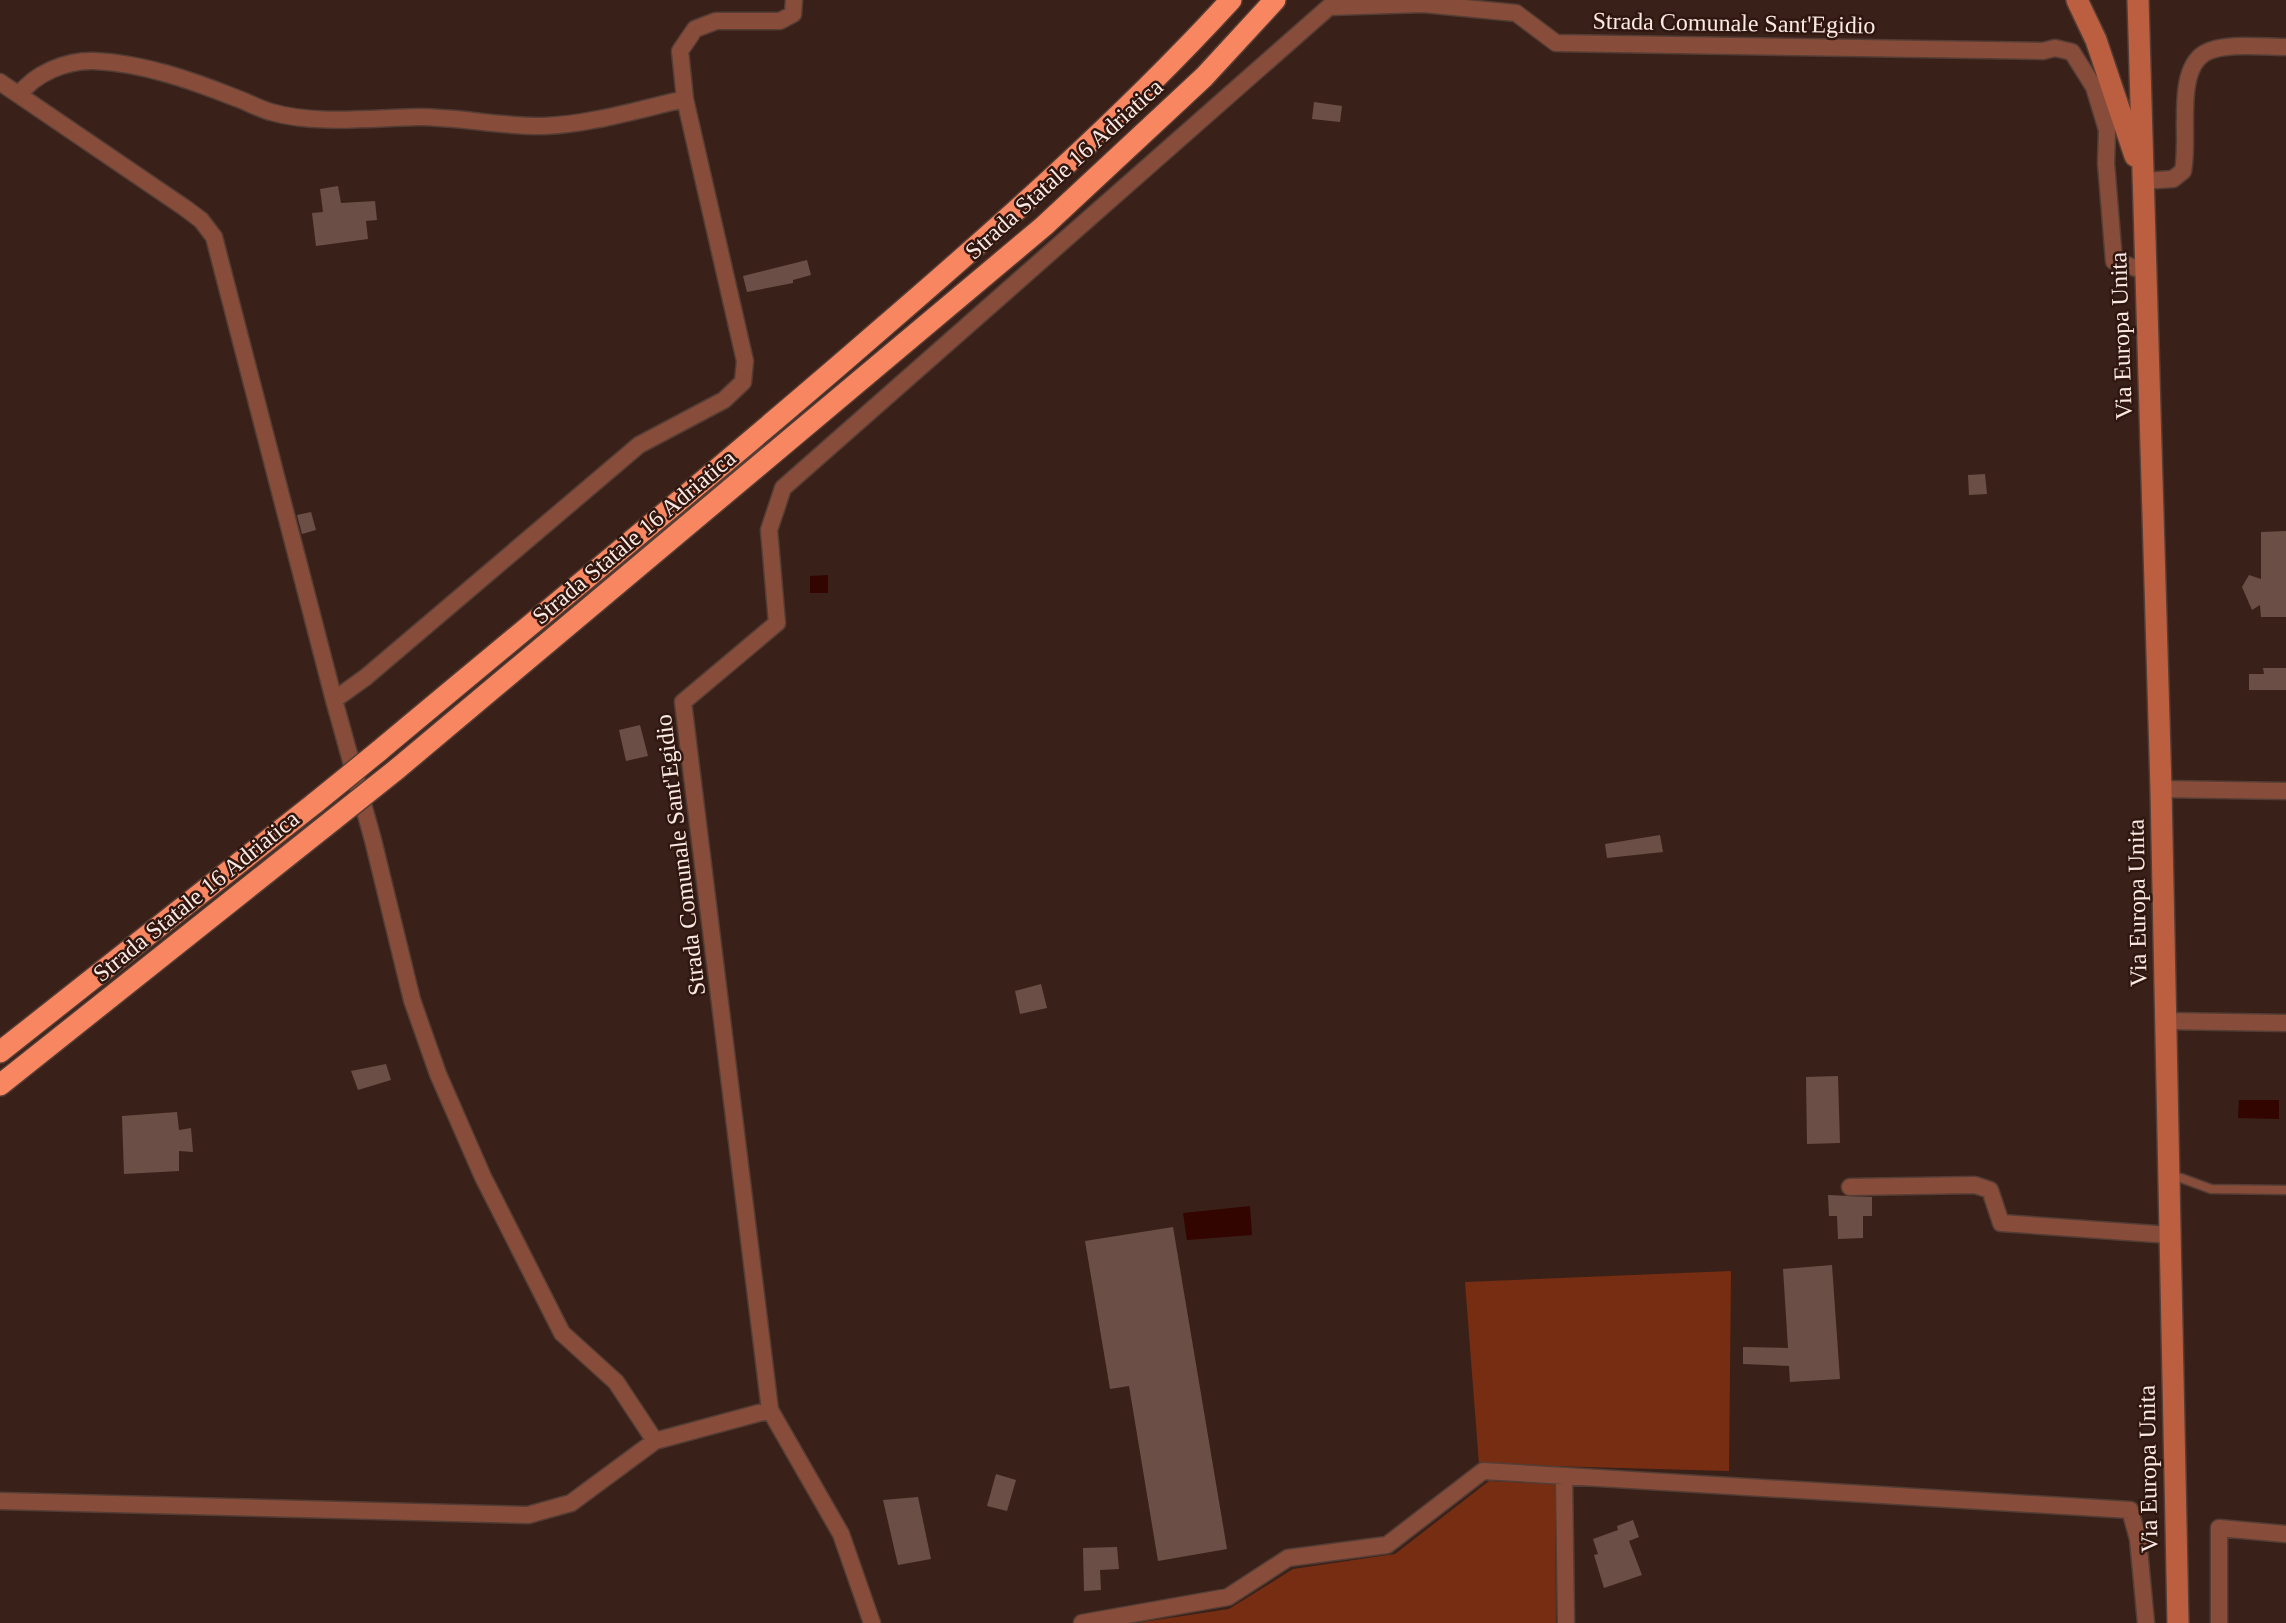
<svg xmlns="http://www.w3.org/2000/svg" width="2286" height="1623" font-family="Georgia,serif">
	<rect width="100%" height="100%" fill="#392119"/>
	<path fill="#772d12" d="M 1731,1271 L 1729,1471 L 1479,1464 L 1465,1282 Z
		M 1489,1481 L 1555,1484 L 1556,1623 L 1136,1623 L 1229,1609 L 1293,1569 L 1395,1554 Z"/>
	<path fill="#320500" d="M 828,575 L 828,593 L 810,593 L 810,576 Z
		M 2239,1100 L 2279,1100 L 2279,1119 L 2238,1118 Z
		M 1250,1206 L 1252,1235 L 1187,1240 L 1183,1213 Z"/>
	<path fill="#6b4f46" d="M 1314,102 L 1342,106 L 1340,122 L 1312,119 Z
		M 338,186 L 341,203 L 375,201 L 377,220 L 366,221 L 368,239 L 316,246 L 312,213 L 323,212 L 320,189 Z
		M 807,260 L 811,275 L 793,280 L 793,283 L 747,292 L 743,276 Z
		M 1985,474 L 1987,494 L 1969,495 L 1968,475 Z
		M 311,512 L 316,530 L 302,534 L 297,515 Z
		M 2286,531 L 2286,617 L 2261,617 L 2260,605 L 2252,610 L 2242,587 L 2249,575 L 2261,579 L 2261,532 Z
		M 2263,668 L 2286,668 L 2286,690 L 2249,690 L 2249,674 L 2264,674 Z
		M 640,725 L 648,756 L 626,761 L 619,730 Z
		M 1660,835 L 1663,852 L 1607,858 L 1605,844 Z
		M 1041,984 L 1047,1008 L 1020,1014 L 1015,991 Z
		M 386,1064 L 391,1080 L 358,1090 L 351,1071 Z
		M 1838,1076 L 1840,1143 L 1807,1144 L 1806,1077 Z
		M 177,1112 L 179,1130 L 191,1128 L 193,1152 L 179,1151 L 179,1171 L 124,1174 L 122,1116 Z
		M 1828,1195 L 1872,1197 L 1872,1216 L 1863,1216 L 1863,1238 L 1838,1239 L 1837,1216 L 1829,1216 Z
		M 1173,1227 L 1227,1549 L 1158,1561 L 1129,1386 L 1110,1389 L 1085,1241 Z
		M 1832,1265 L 1840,1379 L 1790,1382 L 1789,1366 L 1743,1364 L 1743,1347 L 1788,1348 L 1783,1269 Z
		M 996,1474 L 1016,1480 L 1007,1511 L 987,1506 Z
		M 918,1497 L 931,1559 L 898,1565 L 883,1500 Z
		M 1633,1520 L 1639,1537 L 1629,1541 L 1642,1575 L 1604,1588 L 1594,1555 L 1598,1554 L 1593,1539 L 1618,1530 L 1617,1526 Z
		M 1117,1547 L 1119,1569 L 1100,1570 L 1101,1590 L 1084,1591 L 1083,1548 Z"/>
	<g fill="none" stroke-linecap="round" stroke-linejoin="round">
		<g stroke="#543d35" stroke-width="11">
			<path id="lane" d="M 2172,1178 L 2181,1178 L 2211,1189 L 2286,1190"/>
		</g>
		<g stroke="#543d35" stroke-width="19">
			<path id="street" d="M 0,82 L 185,208 L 201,220 L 214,237 L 334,700 L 373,840 L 412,1000 L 438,1074 L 483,1177 L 562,1333 L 616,1382 L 655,1441 L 770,1410
				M 19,95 C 35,73 67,60 94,61 C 142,63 191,80 236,98 C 248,102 259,109 271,112 C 315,125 372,118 418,117 C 461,117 503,127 545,126 C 592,124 640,109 685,99
				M 2143,181 L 2173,179 L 2183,171 C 2190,139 2174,71 2205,53 C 2223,42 2265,47 2286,47
				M 334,700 L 366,677 L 639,445 L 724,400 L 743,382 L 745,361 L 685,99 L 680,51 L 695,29 L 716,21 L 780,21 L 793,14 L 794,0
				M 2161,789 L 2286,791
				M 2166,1021 L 2286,1023
				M 1850,1187 L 1975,1185 L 1990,1190 L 2001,1223 L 2170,1235
				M 1564,1476 L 1566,1623
				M 0,1501 L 528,1515 L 571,1503 L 655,1441
				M 872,1623 L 841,1534 L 770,1410 L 683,702 L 777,623 L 769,530 L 783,488 L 1329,7 L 1423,4 L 1516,13 L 1556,43 L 2043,51 L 2055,48 L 2072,52 L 2094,87 L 2107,130 L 2106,163 L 2114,261 L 2145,271
				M 1082,1623 L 1228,1597 L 1288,1558 L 1387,1545 L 1483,1471 L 2130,1510 L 2138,1539 L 2146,1623
				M 2219,1623 L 2219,1528 L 2286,1534"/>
		</g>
		<g stroke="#543d35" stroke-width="24">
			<path id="secondary" d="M 2077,0 L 2096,40 L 2135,156
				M 2138,0 L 2161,789 L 2178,1623"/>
		</g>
		<g stroke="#543d35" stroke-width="24">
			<path id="highway" d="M 379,751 C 544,613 711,477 873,336 C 997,229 1120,121 1231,0
				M 397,769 L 1044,226 L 1204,77 L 1275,0
				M 0,1052 L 315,803
				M 0,1085 L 333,820"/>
		</g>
		<use href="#lane" stroke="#874d3a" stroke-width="8"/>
		<use href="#street" stroke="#874d3a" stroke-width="16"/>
		<use href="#secondary" stroke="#bc5f41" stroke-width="21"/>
		<use href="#highway" stroke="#f88660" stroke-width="21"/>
		<g stroke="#543d35" stroke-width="24" stroke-linecap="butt">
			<path id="highway-bridge" d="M 315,803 L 379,751
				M 333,820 L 397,769"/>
		</g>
		<use href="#highway-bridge" stroke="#f88660" stroke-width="21"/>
	</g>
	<g text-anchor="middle" stroke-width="5" stroke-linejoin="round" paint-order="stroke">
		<g font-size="24" fill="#fbe9e4" stroke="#2f170f">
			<text transform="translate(1734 23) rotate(1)" y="8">Strada Comunale Sant'Egidio</text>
			<text transform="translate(1064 169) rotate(-42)" y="8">Strada Statale 16 Adriatica</text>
			<text transform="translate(2121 336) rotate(-92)" y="8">Via Europa Unita</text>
			<text transform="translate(634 537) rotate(-40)" y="8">Strada Statale 16 Adriatica</text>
			<text transform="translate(680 855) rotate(-97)" y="8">Strada Comunale Sant'Egidio</text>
			<text transform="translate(196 896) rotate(-39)" y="8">Strada Statale 16 Adriatica</text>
			<text transform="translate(2137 903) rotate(-91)" y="8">Via Europa Unita</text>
			<text transform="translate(2148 1469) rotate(-91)" y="8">Via Europa Unita</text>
		</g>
	</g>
</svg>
